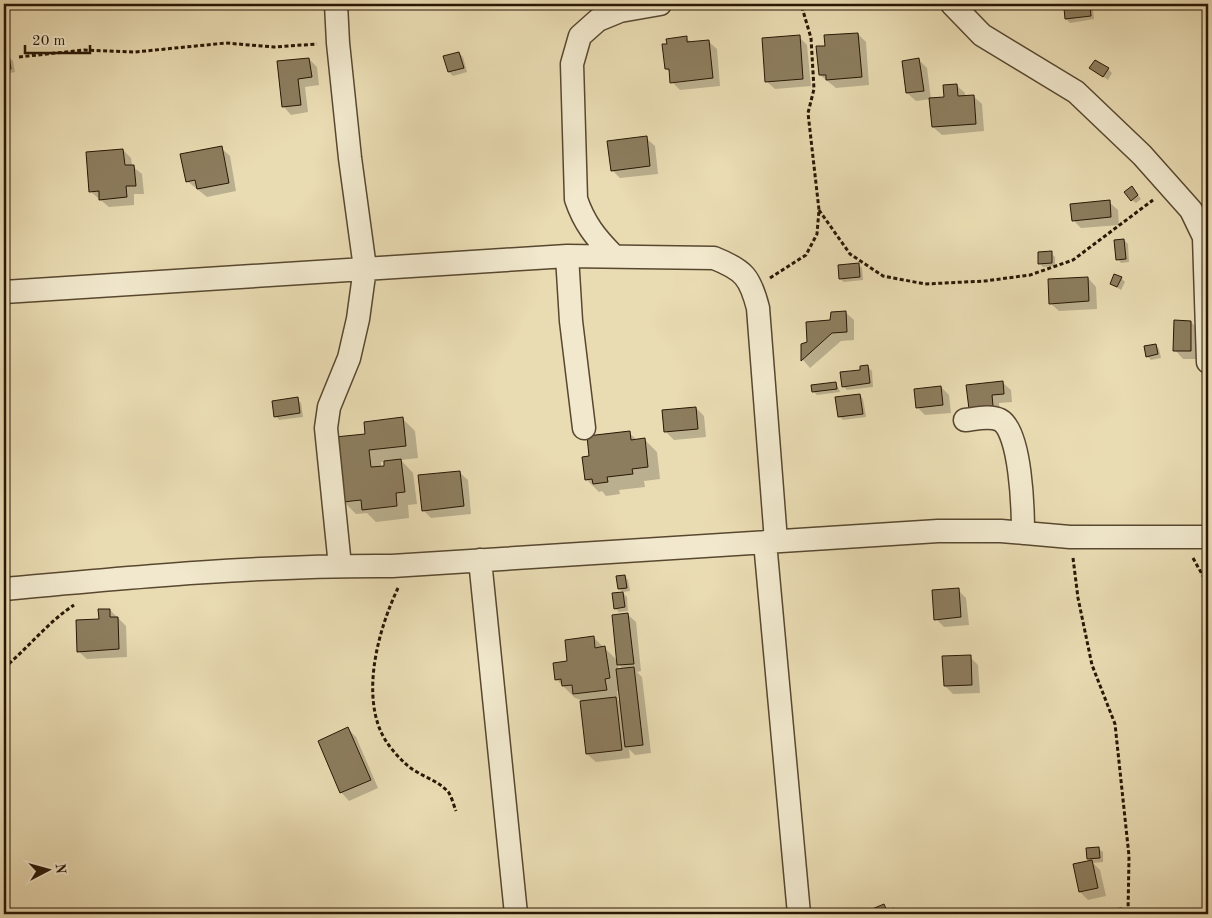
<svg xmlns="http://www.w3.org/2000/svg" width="1212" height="918" font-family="'Old Standard TT',serif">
	<rect width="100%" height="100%" fill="#e9dbb2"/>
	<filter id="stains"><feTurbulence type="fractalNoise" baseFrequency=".004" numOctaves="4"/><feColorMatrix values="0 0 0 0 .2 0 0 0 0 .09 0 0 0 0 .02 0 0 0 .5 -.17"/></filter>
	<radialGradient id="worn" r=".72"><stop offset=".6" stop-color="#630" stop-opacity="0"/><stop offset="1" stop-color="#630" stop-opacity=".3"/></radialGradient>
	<path fill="#0003" fill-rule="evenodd" d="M 1089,6 L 1093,10 L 1094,19 L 1070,23 L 1066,19 L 1065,9 Z
		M 858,34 L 866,42 L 869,85 L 836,88 L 820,75 Z
		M 799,37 L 807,45 L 811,86 L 775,89 L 766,81 Z
		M 686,38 L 692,43 L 708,41 L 717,49 L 720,86 L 680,90 L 672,82 L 671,73 L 666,69 Z
		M 459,53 L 463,57 L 467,72 L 453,76 L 449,72 Z
		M 9,57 L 13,61 L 15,72 L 4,74 L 4,58 Z
		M 309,59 L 317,67 L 319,85 L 305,87 L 308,112 L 291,115 L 283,106 Z
		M 919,60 L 927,68 L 931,99 L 945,98 L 956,85 L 965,93 L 965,97 L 973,96 L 982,104 L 984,131 L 942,135 L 933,127 L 931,99 L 916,101 L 907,93 Z
		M 1091,68 L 1108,69 L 1112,73 L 1108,80 Z
		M 646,138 L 655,146 L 658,174 L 620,178 L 612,170 Z
		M 221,148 L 230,156 L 236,191 L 207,197 L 187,181 Z
		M 123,150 L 131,158 L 132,166 L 142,174 L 144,194 L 134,194 L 134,205 L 109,207 L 91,192 Z
		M 1136,192 L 1141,199 L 1136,203 L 1132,200 Z
		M 1109,202 L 1118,210 L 1119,225 L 1081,228 L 1073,220 Z
		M 1124,240 L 1128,244 L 1129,262 L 1121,263 L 1118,259 Z
		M 1051,253 L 1055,257 L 1055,266 L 1043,267 L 1039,263 Z
		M 858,264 L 862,268 L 863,280 L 844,282 L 840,279 Z
		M 1088,278 L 1096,287 L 1097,309 L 1059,311 L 1050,303 Z
		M 1121,278 L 1125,282 L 1121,290 L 1111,284 Z
		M 845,312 L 854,320 L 854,340 L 841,341 L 810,368 L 803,360 L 802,345 L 808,344 L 831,321 Z
		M 1191,322 L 1199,330 L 1198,359 L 1183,359 L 1175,350 Z
		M 1156,345 L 1159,349 L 1161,358 L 1151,360 L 1147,356 Z
		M 868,367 L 872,371 L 873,387 L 847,390 L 843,386 Z
		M 1002,382 L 1011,390 L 1012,402 L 999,403 L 1000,414 L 978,416 L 967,386 Z
		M 836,383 L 840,392 L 817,395 L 813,391 Z
		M 941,387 L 949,395 L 951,413 L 925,415 L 917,407 Z
		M 860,395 L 863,399 L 866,417 L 843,420 L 839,416 Z
		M 297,399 L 301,403 L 303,417 L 279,420 L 276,416 Z
		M 696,408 L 704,416 L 706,437 L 674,440 L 665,431 Z
		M 403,419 L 415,431 L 418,458 L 401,460 L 413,473 L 417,504 L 408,505 L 409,518 L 376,522 L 367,513 L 356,514 L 344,502 L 366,435 ZM 381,462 L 385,462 L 386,467 L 381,467 Z
		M 629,433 L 637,440 L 644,439 L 657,452 L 660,479 L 644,481 L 645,487 L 619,490 L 620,494 L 606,496 L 602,491 L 599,492 L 586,479 L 590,457 Z
		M 459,472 L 468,480 L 471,514 L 431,518 L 423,510 Z
		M 624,576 L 628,580 L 630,591 L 623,592 L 619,589 Z
		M 958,590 L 966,598 L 969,625 L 944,627 L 936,619 Z
		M 623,593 L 627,597 L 628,611 L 619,612 L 615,608 Z
		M 110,610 L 126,626 L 127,657 L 87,659 L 78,651 Z
		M 627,614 L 636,622 L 641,671 L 637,672 L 642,677 L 651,753 L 635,755 L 629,749 L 630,758 L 596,762 L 587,754 L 581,700 L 575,698 L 556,679 L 569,662 L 593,637 L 618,661 ZM 618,664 L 623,670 L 619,670 ZM 617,691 L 620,691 L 621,703 L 618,700 Z
		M 970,657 L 978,665 L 980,693 L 953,694 L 945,686 Z
		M 348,729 L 356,737 L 378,788 L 349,801 L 341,792 Z
		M 1099,849 L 1103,852 L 1103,862 L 1093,863 L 1100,870 L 1106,896 L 1088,900 L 1080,892 L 1091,862 L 1088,859 Z
		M 883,906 L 889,912 L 894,910 L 898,914 L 863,914 Z"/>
	<path fill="#8c7d5e" stroke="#281704" d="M 1090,5 L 1091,16 L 1065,19 L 1064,8 Z
		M 858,33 L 862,77 L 826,80 L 826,75 L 819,75 L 816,46 L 825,46 L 824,35 Z
		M 800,35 L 803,79 L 765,82 L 762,38 Z
		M 687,36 L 687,42 L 709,40 L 713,78 L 670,83 L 669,69 L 665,69 L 662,44 L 667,44 L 666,39 Z
		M 459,52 L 464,68 L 448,72 L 443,56 Z
		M 9,56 L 11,69 L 4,70 L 4,57 Z
		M 309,58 L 312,77 L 298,79 L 301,105 L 282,107 L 277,61 Z
		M 919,58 L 924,91 L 906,93 L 902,61 Z
		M 1095,60 L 1109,68 L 1103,77 L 1089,68 Z
		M 957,84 L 958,96 L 974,95 L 976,124 L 932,127 L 929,98 L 944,97 L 943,85 Z
		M 647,136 L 650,166 L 611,171 L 607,141 Z
		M 222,146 L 229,183 L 197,189 L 195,180 L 186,182 L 180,154 Z
		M 123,149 L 125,165 L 134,165 L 136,186 L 126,186 L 127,197 L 99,200 L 99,191 L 89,192 L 86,152 Z
		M 1132,186 L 1138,195 L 1131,201 L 1124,192 Z
		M 1110,200 L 1111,217 L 1072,221 L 1070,204 Z
		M 1124,239 L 1126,259 L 1116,260 L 1114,240 Z
		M 1052,251 L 1052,263 L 1038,264 L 1038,252 Z
		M 859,263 L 860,277 L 839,279 L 838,265 Z
		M 1114,274 L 1122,277 L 1117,287 L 1110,284 Z
		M 1088,277 L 1089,301 L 1049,304 L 1048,279 Z
		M 846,311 L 847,332 L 832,333 L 801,361 L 801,344 L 807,342 L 806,322 L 830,320 L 831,312 Z
		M 1174,320 L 1191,321 L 1191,351 L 1173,351 Z
		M 1156,344 L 1158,354 L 1146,357 L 1144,346 Z
		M 868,365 L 870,383 L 842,387 L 840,372 L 860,370 L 860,366 Z
		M 1003,381 L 1004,394 L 992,395 L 993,406 L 969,409 L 966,385 Z
		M 836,382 L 837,389 L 812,392 L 811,385 Z
		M 941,386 L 943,405 L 916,408 L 914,389 Z
		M 860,394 L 863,414 L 838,417 L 835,397 Z
		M 298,397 L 300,413 L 274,417 L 272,401 Z
		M 696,407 L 698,429 L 664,432 L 662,410 Z
		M 403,417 L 406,446 L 369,450 L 371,467 L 384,466 L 384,461 L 401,459 L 405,492 L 396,493 L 397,506 L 362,510 L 361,500 L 343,502 L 335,437 L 365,434 L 364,422 Z
		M 630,431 L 631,440 L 645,438 L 648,467 L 632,469 L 633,474 L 607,477 L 608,482 L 593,484 L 592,479 L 585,480 L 582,457 L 589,456 L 587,436 Z
		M 460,471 L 464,506 L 422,511 L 418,475 Z
		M 625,575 L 627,588 L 618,589 L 616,576 Z
		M 959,588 L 961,617 L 934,620 L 932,590 Z
		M 623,592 L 625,607 L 614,609 L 612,593 Z
		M 98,609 L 110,609 L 110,617 L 118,617 L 119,649 L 77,652 L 76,620 L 99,619 Z
		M 628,613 L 634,664 L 617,665 L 612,615 Z
		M 594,636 L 595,648 L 605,646 L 610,678 L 605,679 L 607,690 L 573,694 L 572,685 L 562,686 L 561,679 L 555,680 L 553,663 L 567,661 L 565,640 Z
		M 971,655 L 972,685 L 944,686 L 942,656 Z
		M 634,667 L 643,745 L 625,747 L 616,669 Z
		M 616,697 L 622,750 L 586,754 L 580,701 Z
		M 348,727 L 371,780 L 340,793 L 318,741 Z
		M 1099,847 L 1100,858 L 1087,859 L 1086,848 Z
		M 1092,860 L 1098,888 L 1079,892 L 1073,864 Z
		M 884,904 L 887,911 L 894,908 L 897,914 L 860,914 Z
		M 1122,908 L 1123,914 L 1114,914 L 1113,909 Z"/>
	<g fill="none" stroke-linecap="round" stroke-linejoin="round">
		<g stroke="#584830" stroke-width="25">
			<path id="minor" d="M 336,4 L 338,43 L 350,158 L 365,268 L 358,319 L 349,358 L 329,407 L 326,428 L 340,566
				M 952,4 L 982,35 L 1076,92 L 1142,155 L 1191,210 L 1204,237 L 1208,362
				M 613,255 C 596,238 584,223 576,199 L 572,64 L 580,36 L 598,20 L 620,11 L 660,4
				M 567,256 L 571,321 L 584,428
				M 4,292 L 567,256 L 714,258 C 744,270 750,277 758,308 L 776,541
				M 965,420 C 975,419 990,415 1000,420 C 1021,431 1023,510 1023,533
				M 765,542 L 799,914
				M 480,560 L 516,914
				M 4,589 C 133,577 263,565 392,566 L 938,531 L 1001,531 L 1070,537 L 1208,537"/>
		</g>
		<path stroke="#281704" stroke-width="3" stroke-dasharray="4 2.5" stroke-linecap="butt" d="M 19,57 L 84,50 L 135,52 L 226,43 L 274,47 L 317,44
			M 819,210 L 850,254 L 883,276 L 925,284 L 985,281 L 1030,275 L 1073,260 L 1153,200
			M 770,278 L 806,255 L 817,234 L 819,210 L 808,113 L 814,89 L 811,38 L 801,4
			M 1073,558 L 1078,598 L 1092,665 L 1115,724 L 1129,856 L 1128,914
			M 1193,558 L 1208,585
			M 398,588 C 379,628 362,689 381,732 C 387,745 397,756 407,765 C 419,776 439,780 449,793 C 452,798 454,806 456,811
			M 4,668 C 28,648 48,622 74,605"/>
		<use href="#minor" stroke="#f1e8cd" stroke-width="22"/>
	</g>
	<rect width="1212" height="918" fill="none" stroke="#e9dbb2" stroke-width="20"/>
	<rect x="5" y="5" width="1202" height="908" fill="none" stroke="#281704" stroke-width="2.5"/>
	<rect x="10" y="10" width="1192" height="898" fill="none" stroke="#281704"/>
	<g transform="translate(48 870) rotate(84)" stroke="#f1e8cd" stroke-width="4" paint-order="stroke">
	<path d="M0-4L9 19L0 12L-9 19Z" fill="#281704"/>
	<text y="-8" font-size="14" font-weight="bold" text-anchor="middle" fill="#281704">N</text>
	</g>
	<path d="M25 45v8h65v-8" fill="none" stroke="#281704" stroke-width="2.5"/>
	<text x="32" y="45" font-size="15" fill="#281704" stroke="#f1e8cd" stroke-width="4" paint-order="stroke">20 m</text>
	<rect width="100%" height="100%" filter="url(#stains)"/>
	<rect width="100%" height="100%" fill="url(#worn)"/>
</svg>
